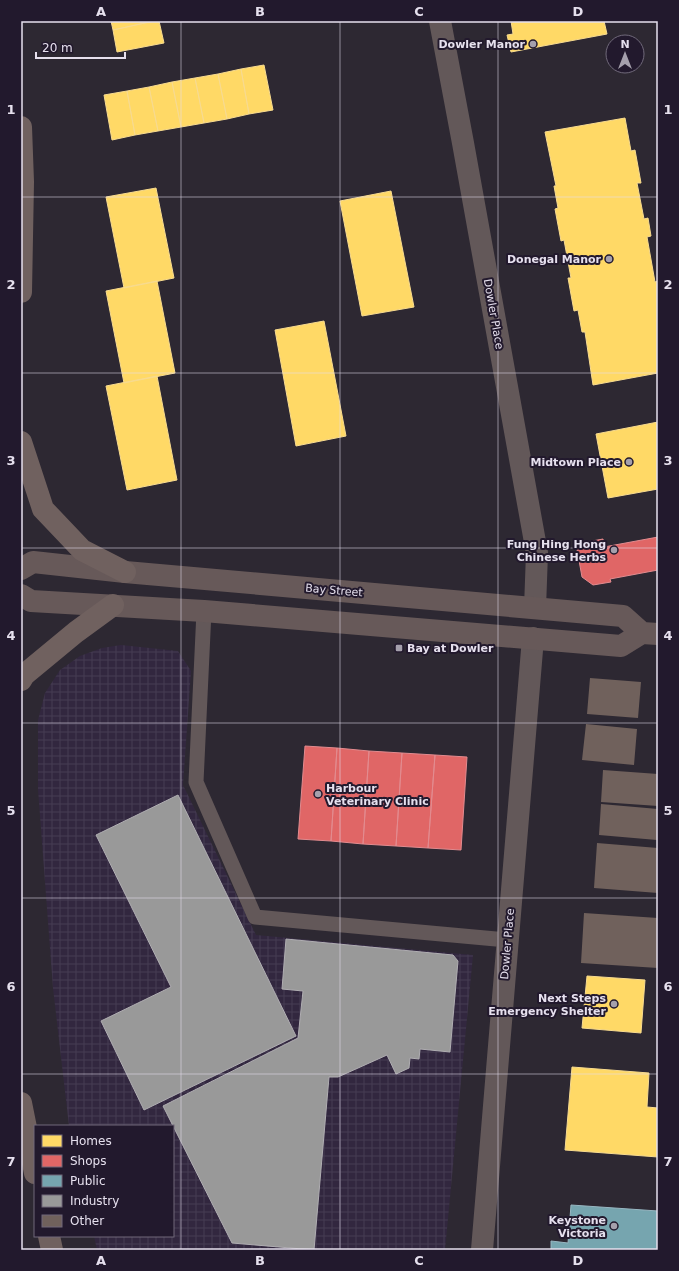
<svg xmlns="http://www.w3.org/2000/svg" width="679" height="1271" font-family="'DejaVu Sans',sans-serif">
	<defs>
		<pattern id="industrial-grid" width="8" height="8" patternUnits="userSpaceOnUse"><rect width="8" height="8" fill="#32273f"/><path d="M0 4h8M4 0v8" fill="none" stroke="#463c52"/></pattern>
	</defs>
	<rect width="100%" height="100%" fill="#2d2832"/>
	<path fill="url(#industrial-grid)" d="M 121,645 L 178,651 L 191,671 L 183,785 L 256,935 L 473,955 L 445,1250 L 97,1250 L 94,1236 L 173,1236 L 173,1126 L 69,1126 L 53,988 L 38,789 L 38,720 L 45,693 L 60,670 L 80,656 L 102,648 Z"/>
	<path fill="#ffd966" stroke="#f8db8f" d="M 111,21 L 154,21 L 113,30 Z
		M 154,21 L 159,21 L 164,43 L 117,52 L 113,30 Z
		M 511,21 L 604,21 L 607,34 L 511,52 L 507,35 L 513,34 Z
		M 264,65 L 273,110 L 249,114 L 241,69 Z
		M 241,69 L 249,114 L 227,119 L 218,74 Z
		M 218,74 L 227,119 L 204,123 L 195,78 Z
		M 195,78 L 204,123 L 181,127 L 172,82 Z
		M 172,82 L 181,127 L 158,131 L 149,87 Z
		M 149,87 L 158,131 L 135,135 L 127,91 Z
		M 127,91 L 135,135 L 112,140 L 104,95 Z
		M 625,118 L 631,151 L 635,150 L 641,183 L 637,183 L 644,219 L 648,218 L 651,236 L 647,237 L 655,282 L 658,281 L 658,373 L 593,385 L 585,332 L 582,332 L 578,310 L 574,311 L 568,278 L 571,278 L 564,240 L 561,241 L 555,209 L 558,208 L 554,186 L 556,186 L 545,132 Z
		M 156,188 L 174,278 L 124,288 L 106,197 Z
		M 391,191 L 414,307 L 362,316 L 340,201 Z
		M 157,281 L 175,373 L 124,383 L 106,291 Z
		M 324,321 L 346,436 L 296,446 L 275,330 Z
		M 157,376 L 177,480 L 127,490 L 106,386 Z
		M 658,422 L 658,489 L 608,498 L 596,434 Z
		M 587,976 L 645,980 L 641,1033 L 582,1028 Z
		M 572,1067 L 649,1073 L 647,1107 L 658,1108 L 658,1157 L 565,1150 Z"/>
	<path fill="#e06666" stroke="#e28b8f" d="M 658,537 L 658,570 L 610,579 L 611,582 L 593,585 L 582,577 L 576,544 L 603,539 L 604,547 Z
		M 305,746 L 337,748 L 331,841 L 298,839 Z
		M 337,748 L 369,751 L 363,844 L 331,841 Z
		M 369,751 L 402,753 L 396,846 L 363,844 Z
		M 402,753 L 435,755 L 428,848 L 396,846 Z
		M 435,755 L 467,757 L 461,850 L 428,848 Z"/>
	<path fill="#76a5af" stroke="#98b7c2" d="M 571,1205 L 658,1211 L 658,1250 L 551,1250 L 551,1241 L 568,1243 Z"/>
	<path fill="#999" stroke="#b0aeb2" d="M 178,795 L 296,1036 L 144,1110 L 101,1021 L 171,987 L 96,835 Z
		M 286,939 L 453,955 L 458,961 L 450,1052 L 420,1049 L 419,1059 L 410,1058 L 409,1068 L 396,1074 L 387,1055 L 338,1077 L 329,1077 L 314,1250 L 232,1243 L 163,1106 L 298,1038 L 303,991 L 282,989 Z"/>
	<path fill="#70615c" d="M 590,678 L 641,682 L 638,718 L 587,714 Z
		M 586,724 L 637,729 L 634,765 L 582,760 Z
		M 603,770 L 658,774 L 658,806 L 601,802 Z
		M 601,804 L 658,809 L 657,840 L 599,835 Z
		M 597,843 L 658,848 L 658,893 L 594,888 Z
		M 584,913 L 658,918 L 658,968 L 581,963 Z"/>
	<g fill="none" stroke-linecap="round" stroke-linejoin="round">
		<path stroke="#635859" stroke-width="15" d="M 204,611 L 196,782 L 255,917 L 507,940"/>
		<path stroke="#635859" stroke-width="22" d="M 440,21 L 463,143 L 537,553 L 535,608
			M 482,1250 L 533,638"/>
		<path stroke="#675959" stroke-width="22" d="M 21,569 L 33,562 L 125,572 L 623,616 L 642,633 L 658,634
			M 21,595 L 31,601 L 204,611 L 621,646 L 642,633"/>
		<path stroke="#70615f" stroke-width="22" d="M 21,127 L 23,182 L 21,292
			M 21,442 L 43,509 L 82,550 L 125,572
			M 21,680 L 24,675 L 76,632 L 113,605
			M 21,1103 L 35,1173
			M 49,1236 L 52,1250"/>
	</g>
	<path fill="none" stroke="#e6e0ee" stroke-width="1" stroke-opacity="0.55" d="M 181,21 L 181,1250M 340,21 L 340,1250M 498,21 L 498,1250M 21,197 L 658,197M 21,373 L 658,373M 21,548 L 658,548M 21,723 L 658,723M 21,898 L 658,898M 21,1074 L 658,1074"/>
	<g fill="#a5a0ac" stroke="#22192d" stroke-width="1.5">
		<circle cx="533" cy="44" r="4"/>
		<circle cx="609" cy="259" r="4"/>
		<circle cx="629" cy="462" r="4"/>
		<circle cx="614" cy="550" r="4"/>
		<rect x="395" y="644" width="8" height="8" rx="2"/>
		<circle cx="318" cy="794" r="4"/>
		<circle cx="614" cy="1004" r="4"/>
		<circle cx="614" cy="1226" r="4"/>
	</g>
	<g text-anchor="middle" stroke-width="4" stroke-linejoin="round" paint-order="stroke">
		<g font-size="11" font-weight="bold" fill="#e6e0ee" stroke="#22192d" text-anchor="end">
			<text x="525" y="48">Dowler Manor</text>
			<text x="601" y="263">Donegal Manor</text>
			<text x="621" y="466">Midtown Place</text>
			<text x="606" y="548">Fung Hing Hong<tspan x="606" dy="13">Chinese Herbs</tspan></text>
			<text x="407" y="652" text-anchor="start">Bay at Dowler</text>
			<text x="326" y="792" text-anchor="start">Harbour<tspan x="326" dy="13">Veterinary Clinic</tspan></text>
			<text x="606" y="1002">Next Steps<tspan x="606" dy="13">Emergency Shelter</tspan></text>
			<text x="606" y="1224">Keystone<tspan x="606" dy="13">Victoria</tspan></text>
		</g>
		<g font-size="11" fill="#e6e0ee" stroke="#22192d">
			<text transform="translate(494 314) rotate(80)" y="4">Dowler Place</text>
			<text transform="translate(334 590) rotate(5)" y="4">Bay Street</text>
			<text transform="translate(507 944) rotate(-85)" y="4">Dowler Place</text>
		</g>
	</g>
	<rect width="679" height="1271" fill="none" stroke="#22192d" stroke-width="44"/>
	<rect x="34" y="1125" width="140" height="112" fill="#22192d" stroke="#70697a"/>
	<rect x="42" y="1135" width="20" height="12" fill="#ffd966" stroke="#70697a"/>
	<text x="70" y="1145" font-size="12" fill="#e6e0ee">Homes</text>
	<rect x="42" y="1155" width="20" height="12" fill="#e06666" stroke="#70697a"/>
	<text x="70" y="1165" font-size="12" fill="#e6e0ee">Shops</text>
	<rect x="42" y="1175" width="20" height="12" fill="#76a5af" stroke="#70697a"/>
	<text x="70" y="1185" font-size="12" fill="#e6e0ee">Public</text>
	<rect x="42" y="1195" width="20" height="12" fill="#999999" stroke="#70697a"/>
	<text x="70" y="1205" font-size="12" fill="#e6e0ee">Industry</text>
	<rect x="42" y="1215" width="20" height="12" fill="#70615c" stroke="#70697a"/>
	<text x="70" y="1225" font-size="12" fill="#e6e0ee">Other</text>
	<g transform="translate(625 54)"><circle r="19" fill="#22192d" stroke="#70697a"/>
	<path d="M0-3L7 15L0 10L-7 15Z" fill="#a5a0ac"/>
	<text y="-6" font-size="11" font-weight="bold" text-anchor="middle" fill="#e6e0ee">N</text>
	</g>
	<path d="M36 52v6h89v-6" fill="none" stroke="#e6e0ee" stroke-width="2"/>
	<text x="42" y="52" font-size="12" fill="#e6e0ee" stroke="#22192d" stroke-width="3" paint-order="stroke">20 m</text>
	<rect x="22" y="22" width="635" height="1227" fill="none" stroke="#e6e0ee" stroke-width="1.5"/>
	<g font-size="13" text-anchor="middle" font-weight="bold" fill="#e6e0ee">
		<text x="101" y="16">A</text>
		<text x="260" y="16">B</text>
		<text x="419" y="16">C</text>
		<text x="578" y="16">D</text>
		<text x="11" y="114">1</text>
		<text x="668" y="114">1</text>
		<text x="11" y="289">2</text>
		<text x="668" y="289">2</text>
		<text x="11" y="465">3</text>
		<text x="668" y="465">3</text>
		<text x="11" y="640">4</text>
		<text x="668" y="640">4</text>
		<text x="11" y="815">5</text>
		<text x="668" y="815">5</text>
		<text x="11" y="991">6</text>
		<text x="668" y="991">6</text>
		<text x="11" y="1166">7</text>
		<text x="668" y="1166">7</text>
		<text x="101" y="1265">A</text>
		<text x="260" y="1265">B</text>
		<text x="419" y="1265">C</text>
		<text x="578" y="1265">D</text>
	</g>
</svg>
